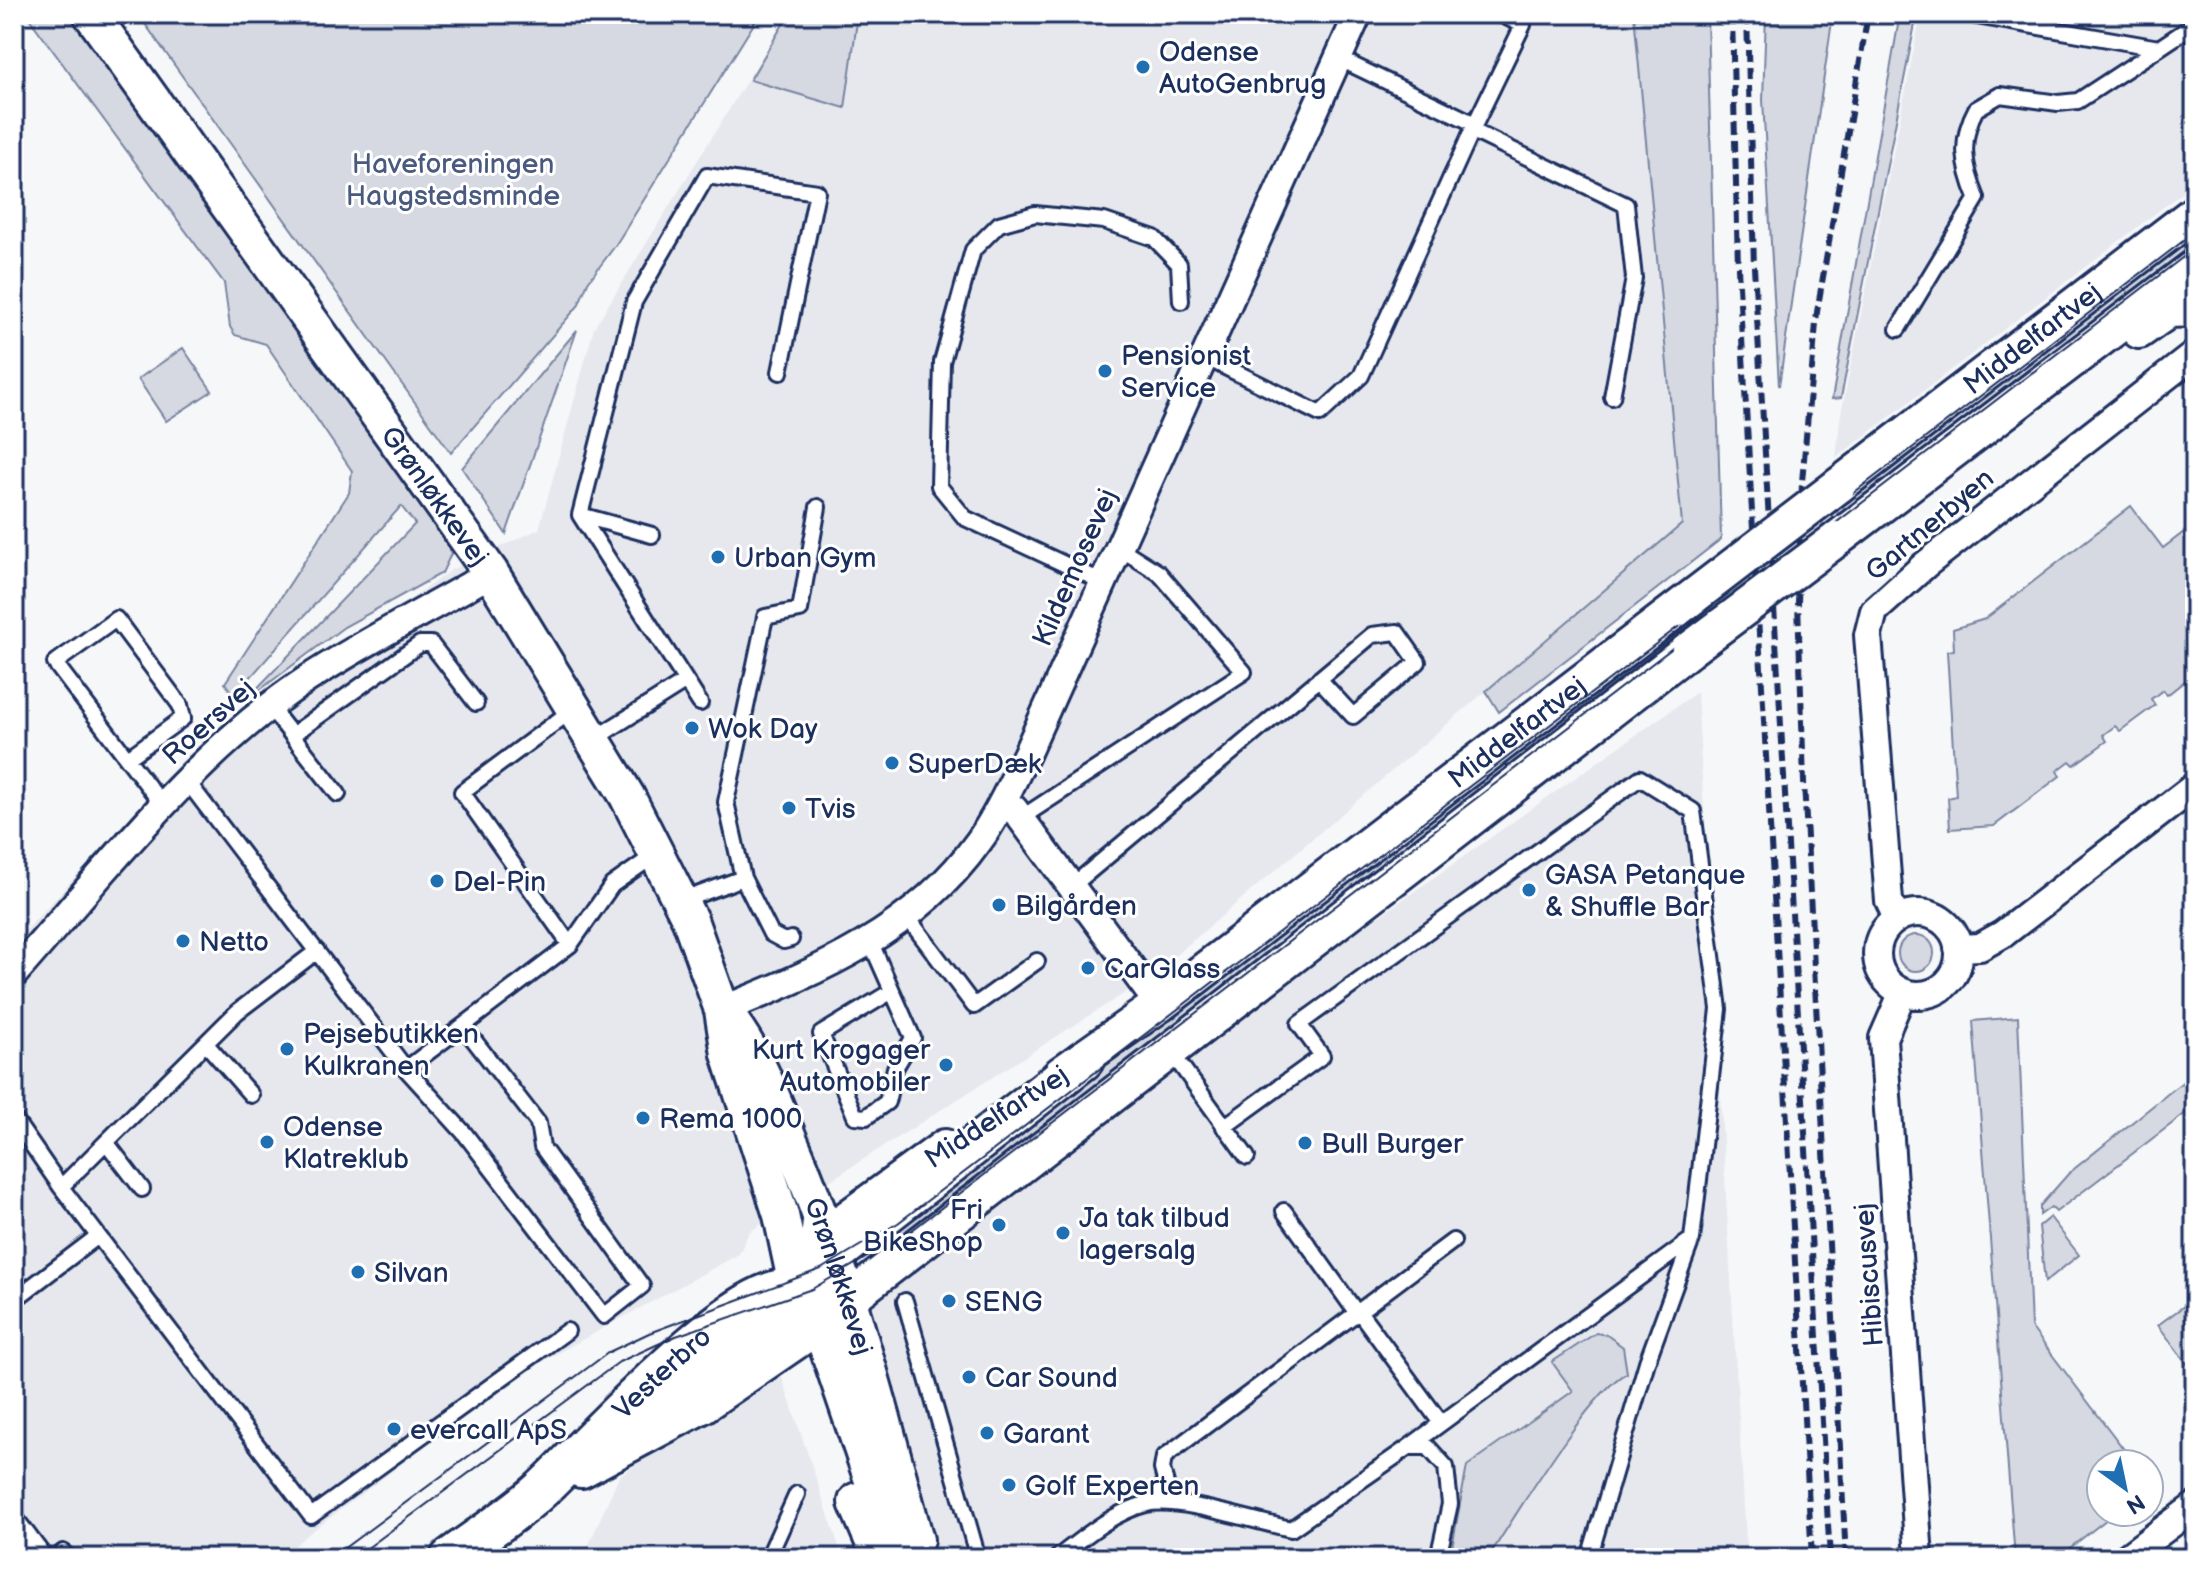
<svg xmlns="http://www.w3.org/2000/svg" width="2209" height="1572" font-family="'Balsamiq Sans',sans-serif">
	<rect width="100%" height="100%" fill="#f6f7f9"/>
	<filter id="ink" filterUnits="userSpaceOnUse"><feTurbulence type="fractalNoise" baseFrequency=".0125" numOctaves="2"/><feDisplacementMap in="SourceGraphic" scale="16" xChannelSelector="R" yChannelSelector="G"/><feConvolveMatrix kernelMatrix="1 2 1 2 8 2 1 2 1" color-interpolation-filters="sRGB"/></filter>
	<g filter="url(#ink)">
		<path fill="#e6e8ee" d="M 788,14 L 1634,14 L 1682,524 L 1150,977 L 749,1232 L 739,1254 L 525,1371 L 303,1538 L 282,1558 L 14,1558 L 14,943 L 179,765 L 451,570 L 539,529 L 594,328 Z
			M 1921,14 L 2195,14 L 2195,183 L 1836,458 L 1840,419 Z
			M 1697,692 L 1747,1558 L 936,1558 L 868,1309 L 1300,972 Z
			M 779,1369 L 843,1558 L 583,1558 L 619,1476 Z"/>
		<path fill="#d6d9e2" stroke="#7884a0" stroke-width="2" d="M 26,14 L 69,14 L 447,539 L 451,554 L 442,573 L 344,627 L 245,701 L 415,524 L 401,506 L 234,696 L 225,683 L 349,493 L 352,471 L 266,344 L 235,335 L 230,327 L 224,283 Z
			M 138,14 L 760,14 L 615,246 L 588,282 L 578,306 L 451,453 Z
			M 789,14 L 858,14 L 845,108 L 750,80 Z
			M 1634,14 L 1707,14 L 1721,539 L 1499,712 L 1486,691 L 1682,524 Z
			M 1766,14 L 1833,14 L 1779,386 L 1763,100 Z
			M 1900,14 L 1917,14 L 1841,398 L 1832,399 Z
			M 2195,223 L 2195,257 L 1837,528 L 1838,496 Z
			M 577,330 L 506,534 L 462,468 Z
			M 183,348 L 212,391 L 166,421 L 138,379 Z
			M 2131,506 L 2163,548 L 2188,529 L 2195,538 L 2195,673 L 2167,695 L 2163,690 L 2151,699 L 2155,705 L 2120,731 L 2115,726 L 2103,735 L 2107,741 L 2074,765 L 2070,761 L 2057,771 L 2060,776 L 1994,826 L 1950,829 L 1948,798 L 1956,796 L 1947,651 L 1954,650 L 1953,629 L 1985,619 Z
			M 1679,618 L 1687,643 L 887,1255 L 879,1227 Z
			M1898 953a18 18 0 1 1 36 0a18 18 0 1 1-36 0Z
			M 2018,1017 L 2031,1327 L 2135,1464 L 2101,1464 L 2101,1512 L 2116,1512 L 2057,1558 L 2015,1558 L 1973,1021 Z
			M 2195,1072 L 2195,1106 L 2056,1212 L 2051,1207 L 2040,1215 L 2040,1206 L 2069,1173 Z
			M 2050,1217 L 2079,1255 L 2045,1282 L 2039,1226 Z
			M 2195,1298 L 2195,1366 L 2191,1369 L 2158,1325 Z
			M 1596,1333 L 1607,1335 L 1623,1347 L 1627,1373 C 1592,1388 1513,1520 1488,1558 L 1450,1558 L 1467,1466 L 1573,1391 L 1552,1362 Z"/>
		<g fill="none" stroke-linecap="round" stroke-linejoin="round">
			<g stroke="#1b2f5e" stroke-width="20">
				<path id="service" d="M 1965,14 L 2159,48 L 2195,24
					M 1338,58 L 1475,124 L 1523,25 L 1500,14
					M 1473,131 L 1626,205 L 1634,278 L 1612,397
					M 1898,329 L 1977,198 C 1964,167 1959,140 1976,109 L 2000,95 L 2058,103 L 2078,101 L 2159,48
					M 1203,356 L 1320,414 L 1361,376 L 1475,124
					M 580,515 L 634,302 L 707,176 L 817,192 L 780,372
					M 652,535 L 580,515 L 700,703
					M 1103,582 L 965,518 L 939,486 L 942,362 L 973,250 L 999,224 L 1035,214 L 1104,221 L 1154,238 L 1179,264 L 1181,301
					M 270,707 L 338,794
					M 292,735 L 420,644 L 431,644 L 476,703
					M 594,739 L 686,681
					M 128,758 L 183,718 L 180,705 L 116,619 L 55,663 L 164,807
					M 187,781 L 406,1069 L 465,1134 L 604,1316 L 642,1286 L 542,1147 L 538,1123 L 463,1026
					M 1021,818 L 1244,672 L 1159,573 L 1118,547
					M 743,878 L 726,802 L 765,617 L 800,610 L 818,507
					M 1072,886 L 1372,635 L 1397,632 L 1418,662 L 1353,716 L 1319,679
					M 681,901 L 743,878 L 771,934 L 784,941 L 791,939
					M 908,918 L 974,1006 L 1037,961
					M 871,943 L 913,1038 L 895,1068 L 887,1102 L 866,1117 L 855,1116 L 821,1034 L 892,991
					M 570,945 L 462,792 L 575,708
					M 207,1045 L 251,1095
					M 1169,1049 L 1247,1157
					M 406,1069 L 570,945 L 612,885 L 656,854
					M 14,1119 L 61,1187 L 311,1516 L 567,1331
					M 1224,1127 L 1322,1056 L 1299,1024 L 1640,778 L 1693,811 L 1719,1009 L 1692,1239 L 1647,1362 L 1589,1558
					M 106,1142 L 142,1189
					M 61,1187 L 237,1012 L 317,951
					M 1284,1211 L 1356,1312
					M 14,1300 L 98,1236
					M 905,1301 L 978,1558
					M 1358,1310 L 1441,1423
					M 1409,1447 L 1692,1239
					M 1147,1504 L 1167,1488 L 1162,1469 L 1164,1457 L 1453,1241
					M 56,1558 L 63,1552 L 68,1558
					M 768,1558 L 797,1494
					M 1057,1558 C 1083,1538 1113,1512 1146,1504 C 1177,1496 1256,1522 1291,1529 L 1409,1447 L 1428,1447 L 1446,1467 L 1450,1504 L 1438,1558"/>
			</g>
			<g stroke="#1b2f5e" stroke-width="32">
				<path id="minor" d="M 1002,803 L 1014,809 L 1159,1005
					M1877 954a41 41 0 1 1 82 0a41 41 0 1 1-82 0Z
					M 1897,918 L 1889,901 L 1868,635 L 1874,611 L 1925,565 L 2195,354
					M 1958,948 L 1980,947 L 2003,934 L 2195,786
					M 14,974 C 103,874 194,754 306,680 C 365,641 430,609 491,573
					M 1903,992 L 1883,1038 L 1919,1558
					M 722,1010 C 821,970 915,931 979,841 C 998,815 1011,784 1026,755 L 1358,14
					M 14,1526 L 38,1558
					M 2126,1558 L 2195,1506"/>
			</g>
			<g stroke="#1b2f5e" stroke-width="40">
				<g id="tertiary">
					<path id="s1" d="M 91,14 L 491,573 L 627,796 L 690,920 L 722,1010 L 729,1054 L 781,1215 L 806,1332 L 1689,650"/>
					<path d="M 2139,331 L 2169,310 L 2195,309"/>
					<path id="s2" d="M 1838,486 L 2195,213"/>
					<path d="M 1837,539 L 2195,267"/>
					<path id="s3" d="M 725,1013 C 755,1051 771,1093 789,1138 C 845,1267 879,1404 916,1540"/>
					<path id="s4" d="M 1061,1074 L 1159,1005 L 1677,609"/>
					<path d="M 804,1250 L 945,1147"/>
				</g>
			</g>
			<g stroke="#1b2f5e" stroke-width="44">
				<g id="secondary">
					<path d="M 807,1320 L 812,1289 L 834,1255 L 1084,1060"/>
					<path d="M 658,1404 C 730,1351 815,1322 822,1221"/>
					<path d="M 581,1468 L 701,1404 L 806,1332"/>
					<path d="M 858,1502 L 882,1558"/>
					<path id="s5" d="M 450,1558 C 481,1535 515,1514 543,1488 C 591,1443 729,1288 790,1288 L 809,1297 L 815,1306 L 873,1477 L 913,1558"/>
				</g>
			</g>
			<use href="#service" stroke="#fff" stroke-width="14"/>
			<use href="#minor" stroke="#fff" stroke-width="26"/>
			<use href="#tertiary" stroke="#fff" stroke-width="34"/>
			<use href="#secondary" stroke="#fff" stroke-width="38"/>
			<path stroke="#1b2f5e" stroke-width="2" d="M 331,1558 L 609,1352 L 649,1333 L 821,1269 L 898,1223 L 2195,232
				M 354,1558 L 619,1362 L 676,1336 L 812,1289 L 907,1234 L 2195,248"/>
			<path stroke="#1b2f5e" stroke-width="6" stroke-dasharray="12 6" stroke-linecap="butt" d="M 1732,14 L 1738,268 L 1812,1558
				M 1747,14 L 1754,267 L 1830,1558
				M 1846,1558 L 1804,782 L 1798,603 L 1802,482 L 1817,312 L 1868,14"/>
			<g stroke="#1b2f5e" stroke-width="40" stroke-linecap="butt">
				<path id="tertiary-bridge" d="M 1677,609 L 1838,486
					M 1689,650 L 1837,539"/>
			</g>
			<use href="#tertiary-bridge" stroke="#fff" stroke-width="34"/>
		</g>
	</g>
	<g fill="#1f6fb2" stroke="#fff" stroke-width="3">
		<circle cx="1143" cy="67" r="8"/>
		<circle cx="1105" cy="371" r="8"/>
		<circle cx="718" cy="557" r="8"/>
		<circle cx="692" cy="728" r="8"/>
		<circle cx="892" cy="763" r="8"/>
		<circle cx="789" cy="808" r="8"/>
		<circle cx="437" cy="881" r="8"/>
		<circle cx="1529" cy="890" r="8"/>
		<circle cx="999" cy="905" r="8"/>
		<circle cx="183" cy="941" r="8"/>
		<circle cx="1088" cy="968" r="8"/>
		<circle cx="287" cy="1049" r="8"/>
		<circle cx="946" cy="1065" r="8"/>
		<circle cx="643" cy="1118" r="8"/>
		<circle cx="267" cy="1142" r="8"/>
		<circle cx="1305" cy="1143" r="8"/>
		<circle cx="999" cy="1225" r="8"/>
		<circle cx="1063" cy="1233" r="8"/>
		<circle cx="358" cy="1272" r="8"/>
		<circle cx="949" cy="1301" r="8"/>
		<circle cx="969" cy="1377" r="8"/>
		<circle cx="394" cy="1429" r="8"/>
		<circle cx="987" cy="1433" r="8"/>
		<circle cx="1009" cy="1485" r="8"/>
	</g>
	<g text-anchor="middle" stroke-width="6" stroke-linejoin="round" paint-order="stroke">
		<g font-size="28" fill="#1b2f5e" stroke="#fff" text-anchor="start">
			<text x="1159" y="61">Odense<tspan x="1159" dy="32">AutoGenbrug</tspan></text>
			<text x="1121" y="365">Pensionist<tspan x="1121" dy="32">Service</tspan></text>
			<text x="734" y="567">Urban Gym</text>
			<text x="708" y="738">Wok Day</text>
			<text x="908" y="773">SuperDæk</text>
			<text x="805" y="818">Tvis</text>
			<text x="1545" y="884">GASA Petanque<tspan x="1545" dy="32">&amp; Shuffle Bar</tspan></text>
			<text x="453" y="891">Del-Pin</text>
			<text x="1015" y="915">Bilgården</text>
			<text x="199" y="951">Netto</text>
			<text x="1104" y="978">CarGlass</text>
			<text x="303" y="1043">Pejsebutikken<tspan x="303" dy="32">Kulkranen</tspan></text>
			<text x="930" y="1059" text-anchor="end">Kurt Krogager<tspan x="930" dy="32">Automobiler</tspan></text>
			<text x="659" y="1128">Rema 1000</text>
			<text x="283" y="1136">Odense<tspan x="283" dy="32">Klatreklub</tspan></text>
			<text x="1321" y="1153">Bull Burger</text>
			<text x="983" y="1219" text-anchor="end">Fri<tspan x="983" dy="32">BikeShop</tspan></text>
			<text x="1079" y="1227">Ja tak tilbud<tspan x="1079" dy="32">lagersalg</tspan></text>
			<text x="374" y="1282">Silvan</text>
			<text x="965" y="1311">SENG</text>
			<text x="985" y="1387">Car Sound</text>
			<text x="410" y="1439">evercall ApS</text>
			<text x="1003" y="1443">Garant</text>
			<text x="1025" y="1495">Golf Experten</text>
		</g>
		<g font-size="28" fill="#4a5a7f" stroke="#fff">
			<text x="453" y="173">Haveforeningen<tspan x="453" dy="32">Haugstedsminde</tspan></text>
		</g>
		<g font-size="28" fill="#1b2f5e" stroke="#fff">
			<text dy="10" stroke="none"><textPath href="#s2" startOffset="244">Middelfartvej</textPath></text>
			<text dy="10" stroke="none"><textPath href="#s1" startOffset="592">Grønløkkevej</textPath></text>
			<text transform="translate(1929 524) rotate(-40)" y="10">Gartnerbyen</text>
			<text transform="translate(1074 567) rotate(-66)" y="10">Kildemosevej</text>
			<text transform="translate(208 721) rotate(-42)" y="10">Roersvej</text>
			<text dy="10" stroke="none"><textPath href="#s4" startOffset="570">Middelfartvej</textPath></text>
			<text transform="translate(996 1116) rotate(-33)" y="10">Middelfartvej</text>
			<text transform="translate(1868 1275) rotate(-94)" y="10">Hibiscusvej</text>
			<text dy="10" stroke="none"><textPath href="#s3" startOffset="288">Grønløkkevej</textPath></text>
			<text dy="10" stroke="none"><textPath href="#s5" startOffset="282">Vesterbro</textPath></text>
		</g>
	</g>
	<rect width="2209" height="1572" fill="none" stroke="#fff" stroke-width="48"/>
	<rect x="24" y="24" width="2161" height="1524" fill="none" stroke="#1b2f5e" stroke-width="3" filter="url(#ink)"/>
	<g transform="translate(2125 1488) rotate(147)"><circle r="38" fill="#ffffff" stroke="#a4acbf" stroke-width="2"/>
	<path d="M0-6L14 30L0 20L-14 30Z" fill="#1f6fb2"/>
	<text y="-12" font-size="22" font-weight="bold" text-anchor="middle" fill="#1b2f5e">N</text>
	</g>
</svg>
